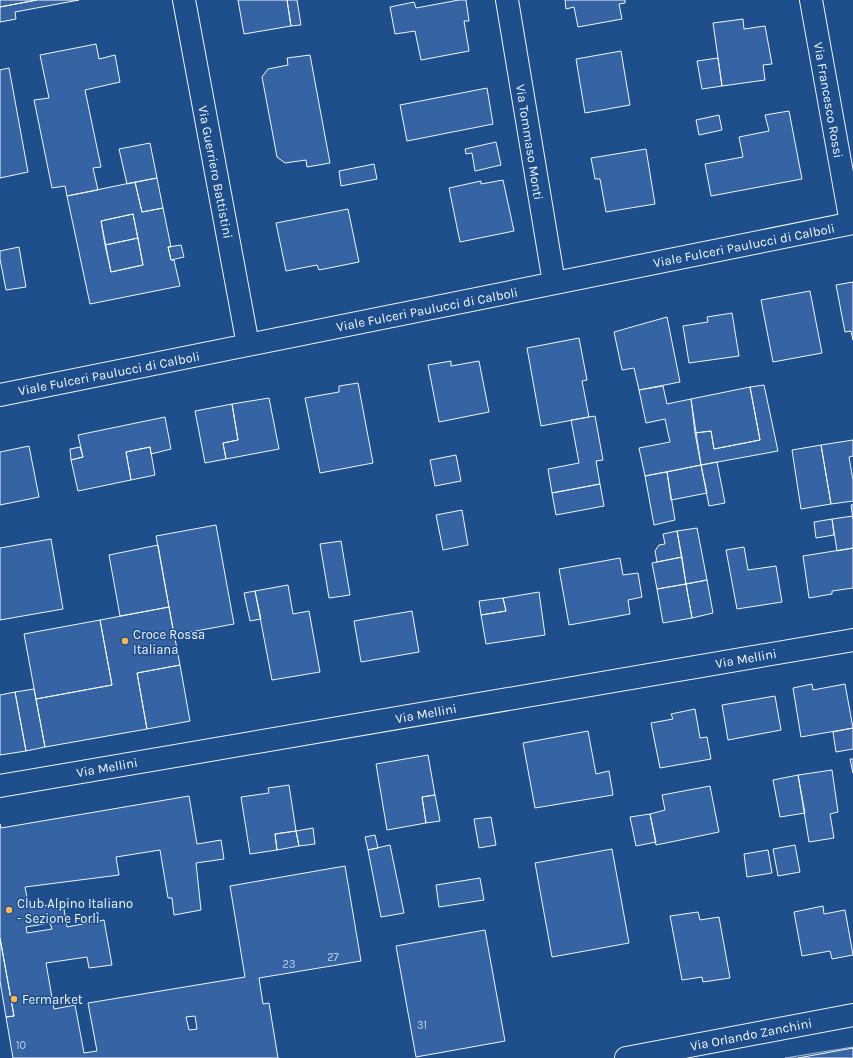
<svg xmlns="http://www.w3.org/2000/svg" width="853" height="1058" font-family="Karla,sans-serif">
	<rect width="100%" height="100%" fill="#1f4e8c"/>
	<path fill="#305b95" stroke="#a8bbd7" d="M 853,1047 L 853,1058 L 785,1058 Z"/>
	<path fill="#3563a3" stroke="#f2f6ff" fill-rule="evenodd" d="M 0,0 L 37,0 L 0,7 Z
		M 37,0 L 79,0 L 15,12 L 16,19 L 0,22 L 0,7 Z
		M 238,0 L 287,0 L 291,26 L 244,34 Z
		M 287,0 L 297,0 L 301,25 L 291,26 Z
		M 459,0 L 466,0 L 469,21 L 464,21 L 469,51 L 421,60 L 415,31 L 395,34 L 390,7 L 414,2 L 416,8 Z
		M 565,0 L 625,0 L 625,3 L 619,4 L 622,19 L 578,27 L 574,7 L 566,9 Z
		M 743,19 L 744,29 L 765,26 L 772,64 L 763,65 L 765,80 L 722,86 L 713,23 Z
		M 96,44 L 99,59 L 115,55 L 120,82 L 85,90 L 101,167 L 93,168 L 98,190 L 67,196 L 65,186 L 52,188 L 34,100 L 49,98 L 40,55 Z
		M 621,51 L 630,105 L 585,113 L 576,59 Z
		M 310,55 L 330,163 L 307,167 L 306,160 L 285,163 L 277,157 L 262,77 L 268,69 L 288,65 L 287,58 Z
		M 718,58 L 722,86 L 702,89 L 697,61 Z
		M 9,68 L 28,172 L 0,178 L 0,70 Z
		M 487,88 L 493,124 L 407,141 L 400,105 Z
		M 789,111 L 802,179 L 711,196 L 705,164 L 743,157 L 739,137 L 769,131 L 765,115 Z
		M 719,115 L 722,130 L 699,135 L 696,120 Z
		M 496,142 L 501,165 L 475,171 L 472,153 L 466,154 L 465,149 Z
		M 150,143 L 157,178 L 127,184 L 119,149 Z
		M 646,149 L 655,204 L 606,212 L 600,179 L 595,179 L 591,158 Z
		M 374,164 L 377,179 L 341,186 L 339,171 Z
		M 157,178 L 163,208 L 142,212 L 135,182 Z
		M 503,180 L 514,231 L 460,242 L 449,188 L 481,181 L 481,184 Z
		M 135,182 L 142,212 L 163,208 L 171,247 L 168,247 L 171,260 L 174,260 L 180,286 L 90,304 L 67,196 ZM 133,214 L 143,265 L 111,272 L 101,221 Z
		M 348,209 L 359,262 L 319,270 L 317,265 L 286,271 L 276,223 Z
		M 133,214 L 138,238 L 105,245 L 101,221 Z
		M 138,238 L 143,265 L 111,272 L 105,245 Z
		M 181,245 L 184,257 L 171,260 L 168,247 Z
		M 19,247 L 26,287 L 6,290 L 0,259 L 0,251 Z
		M 853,282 L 853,340 L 851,331 L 845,332 L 836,285 Z
		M 810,291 L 822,353 L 773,362 L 761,300 Z
		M 732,313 L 739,356 L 689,363 L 683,326 L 708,322 L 707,317 Z
		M 667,317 L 680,382 L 639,390 L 634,368 L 622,370 L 614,332 Z
		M 579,338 L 587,380 L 582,381 L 589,417 L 541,426 L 527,348 Z
		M 451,361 L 451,366 L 479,361 L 489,412 L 439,422 L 428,365 Z
		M 358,383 L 373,463 L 320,473 L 305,398 L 339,392 L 339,386 Z
		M 764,385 L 778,451 L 701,465 L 695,433 L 711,431 L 714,449 L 760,440 L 750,387 Z
		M 663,386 L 667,404 L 691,399 L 701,465 L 645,476 L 639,448 L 670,442 L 665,419 L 646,423 L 639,390 Z
		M 750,387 L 760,440 L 714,449 L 711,431 L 695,433 L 691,399 Z
		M 269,398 L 279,449 L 226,459 L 223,443 L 238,440 L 232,404 Z
		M 232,404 L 238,440 L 223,443 L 226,459 L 205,463 L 195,411 Z
		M 595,416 L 603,460 L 596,461 L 600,484 L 552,493 L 548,469 L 579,463 L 571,420 Z
		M 165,417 L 171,449 L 151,454 L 150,447 L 126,452 L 131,480 L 78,491 L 71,460 L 83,457 L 78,435 Z
		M 853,440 L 853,456 L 849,457 L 853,480 L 853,501 L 831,504 L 821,445 Z
		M 821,445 L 831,504 L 801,509 L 792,450 Z
		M 29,446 L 39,497 L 0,505 L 0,452 Z
		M 80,447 L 83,457 L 71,460 L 70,449 Z
		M 150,447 L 155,475 L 131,480 L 126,452 Z
		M 456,455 L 461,481 L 435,486 L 430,460 Z
		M 717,462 L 725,503 L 709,506 L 701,465 Z
		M 701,465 L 707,493 L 671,500 L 667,472 Z
		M 667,472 L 675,520 L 654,525 L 645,476 Z
		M 600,484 L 604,506 L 556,515 L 552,493 Z
		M 853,504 L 853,519 L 851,505 Z
		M 462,510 L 468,545 L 443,550 L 436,515 Z
		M 853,516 L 853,548 L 837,551 L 832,519 Z
		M 832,519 L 834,535 L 816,538 L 814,522 Z
		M 216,525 L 234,624 L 174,635 L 156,536 Z
		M 697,528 L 707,580 L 686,584 L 677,531 Z
		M 677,531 L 682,557 L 657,562 L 655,551 L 659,545 L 665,544 L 663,534 Z
		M 51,539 L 63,609 L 0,620 L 0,548 Z
		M 341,541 L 350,595 L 329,598 L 320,544 Z
		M 158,545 L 169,607 L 120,616 L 109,555 Z
		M 744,547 L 748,570 L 776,566 L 782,602 L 737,609 L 726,550 Z
		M 853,548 L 853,588 L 832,591 L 832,594 L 809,598 L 803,556 Z
		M 682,557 L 686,584 L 657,589 L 652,563 Z
		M 620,558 L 623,575 L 638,573 L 642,597 L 628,600 L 630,614 L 569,625 L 559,569 Z
		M 707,580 L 713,613 L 692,618 L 686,584 Z
		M 686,584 L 692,618 L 663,623 L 657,589 Z
		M 288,585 L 293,614 L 309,611 L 320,672 L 272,680 L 255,591 Z
		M 255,591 L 261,619 L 250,621 L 244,593 Z
		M 539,592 L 545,635 L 486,644 L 481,615 L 506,611 L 503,598 Z
		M 503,598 L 506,611 L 481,615 L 479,601 Z
		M 169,607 L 180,665 L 137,673 L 147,729 L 45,747 L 36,699 L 112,685 L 100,620 Z
		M 412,611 L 419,652 L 361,662 L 354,621 Z
		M 100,620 L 112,685 L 36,699 L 24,634 Z
		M 180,665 L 190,721 L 147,729 L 137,673 Z
		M 812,684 L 813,690 L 845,684 L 853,728 L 801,737 L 793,688 Z
		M 34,689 L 45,747 L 26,751 L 15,692 Z
		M 15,692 L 26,751 L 0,755 L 0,695 Z
		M 775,696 L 781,730 L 728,740 L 722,705 Z
		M 695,709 L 700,738 L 707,737 L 711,759 L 660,768 L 651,723 L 673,719 L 671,714 Z
		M 853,728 L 853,749 L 836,752 L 833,732 Z
		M 588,731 L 596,774 L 609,771 L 613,795 L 535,808 L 523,743 Z
		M 428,755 L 435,795 L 422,797 L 426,823 L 387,830 L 376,764 Z
		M 850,759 L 853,759 L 853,773 Z
		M 832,770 L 838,812 L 830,814 L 834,838 L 809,842 L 798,775 Z
		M 798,775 L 805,813 L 780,817 L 773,780 Z
		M 289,785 L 296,831 L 275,834 L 277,850 L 250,854 L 241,797 L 269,793 L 268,788 Z
		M 710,786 L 719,832 L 656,845 L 650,814 L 665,810 L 662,795 Z
		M 435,795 L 440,821 L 426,823 L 422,797 Z
		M 189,796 L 197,844 L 221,840 L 224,859 L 196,863 L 201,910 L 174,915 L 172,898 L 168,898 L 160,850 L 116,857 L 119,875 L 25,887 L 29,908 L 63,903 L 67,927 L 104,920 L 112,965 L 89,968 L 87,957 L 46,963 L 54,1009 L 75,1005 L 84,1053 L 97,1051 L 88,1003 L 245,977 L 230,886 L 345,866 L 361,961 L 259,978 L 263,1004 L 269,1003 L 278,1058 L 13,1058 L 6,1017 L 14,1016 L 0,938 L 0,824 L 1,828 ZM 50,923 L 52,929 L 27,933 L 26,927 ZM 195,1016 L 197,1029 L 189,1030 L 186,1017 Z
		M 650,814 L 656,842 L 636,846 L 630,817 Z
		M 491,817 L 496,845 L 479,848 L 474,819 Z
		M 313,828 L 315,844 L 299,846 L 296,831 Z
		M 296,831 L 299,846 L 277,850 L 275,834 Z
		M 375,835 L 378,848 L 368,850 L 365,837 Z
		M 390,845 L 404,913 L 381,917 L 368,850 Z
		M 795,845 L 800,872 L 778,876 L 773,849 Z
		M 612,849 L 629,943 L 552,957 L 535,863 Z
		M 768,850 L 772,873 L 747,877 L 744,854 Z
		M 480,878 L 484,900 L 439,907 L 436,885 Z
		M 823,906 L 824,914 L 845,910 L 853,955 L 832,959 L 830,951 L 802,956 L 794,912 Z
		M 698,912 L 700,920 L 719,917 L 730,978 L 703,982 L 702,977 L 682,980 L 670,916 Z
		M 485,930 L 505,1041 L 416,1057 L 396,946 Z
		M 0,938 L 14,1016 L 6,1017 L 0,981 Z
		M 853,1048 L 853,1058 L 798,1058 Z"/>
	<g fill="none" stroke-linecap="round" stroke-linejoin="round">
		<g stroke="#f2f6ff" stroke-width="24">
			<path id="minor" d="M 184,0 L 248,345
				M 507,0 L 554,283
				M 811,0 L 851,223
				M 0,395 L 853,223
				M 0,786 L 853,640
				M 626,1058 L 853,1015"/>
		</g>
		<use href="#minor" stroke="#1f4e8c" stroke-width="22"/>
	</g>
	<g fill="#ffb74d" stroke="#1f4e8c" stroke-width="1.5">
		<circle cx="125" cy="641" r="4"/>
		<circle cx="9" cy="910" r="4"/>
		<circle cx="14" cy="999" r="4"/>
	</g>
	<g text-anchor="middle" stroke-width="3" stroke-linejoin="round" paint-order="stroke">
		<g font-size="11" fill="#c3d1e8">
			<text x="333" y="961">27</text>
			<text x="289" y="968">23</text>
			<text x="422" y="1029">31</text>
			<text x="21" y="1049">10</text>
		</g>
		<g font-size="13" fill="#f2f6ff" stroke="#1f4e8c">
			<text transform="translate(829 100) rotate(80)" y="5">Via Francesco Rossi</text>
			<text transform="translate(530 142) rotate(81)" y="5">Via Tommaso Monti</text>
			<text transform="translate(216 172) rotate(79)" y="5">Via Guerriero Battistini</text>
			<text transform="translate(744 245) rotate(-11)" y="5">Viale Fulceri Paulucci di Calboli</text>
			<text transform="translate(427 309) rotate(-11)" y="5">Viale Fulceri Paulucci di Calboli</text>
			<text transform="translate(109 373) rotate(-11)" y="5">Viale Fulceri Paulucci di Calboli</text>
			<text transform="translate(746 658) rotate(-10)" y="5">Via Mellini</text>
			<text transform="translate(426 713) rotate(-10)" y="5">Via Mellini</text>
			<text transform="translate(107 767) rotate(-10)" y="5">Via Mellini</text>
			<text transform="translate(751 1034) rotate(-11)" y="5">Via Orlando Zanchini</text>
		</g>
		<g font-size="13" fill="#f2f6ff" stroke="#1f4e8c" text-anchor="start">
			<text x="133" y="639">Croce Rossa<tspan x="133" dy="15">Italiana</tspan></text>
			<text x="17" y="908">Club Alpino Italiano<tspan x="17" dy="15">- Sezione Forlì</tspan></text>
			<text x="22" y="1004">Fermarket</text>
		</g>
	</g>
</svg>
